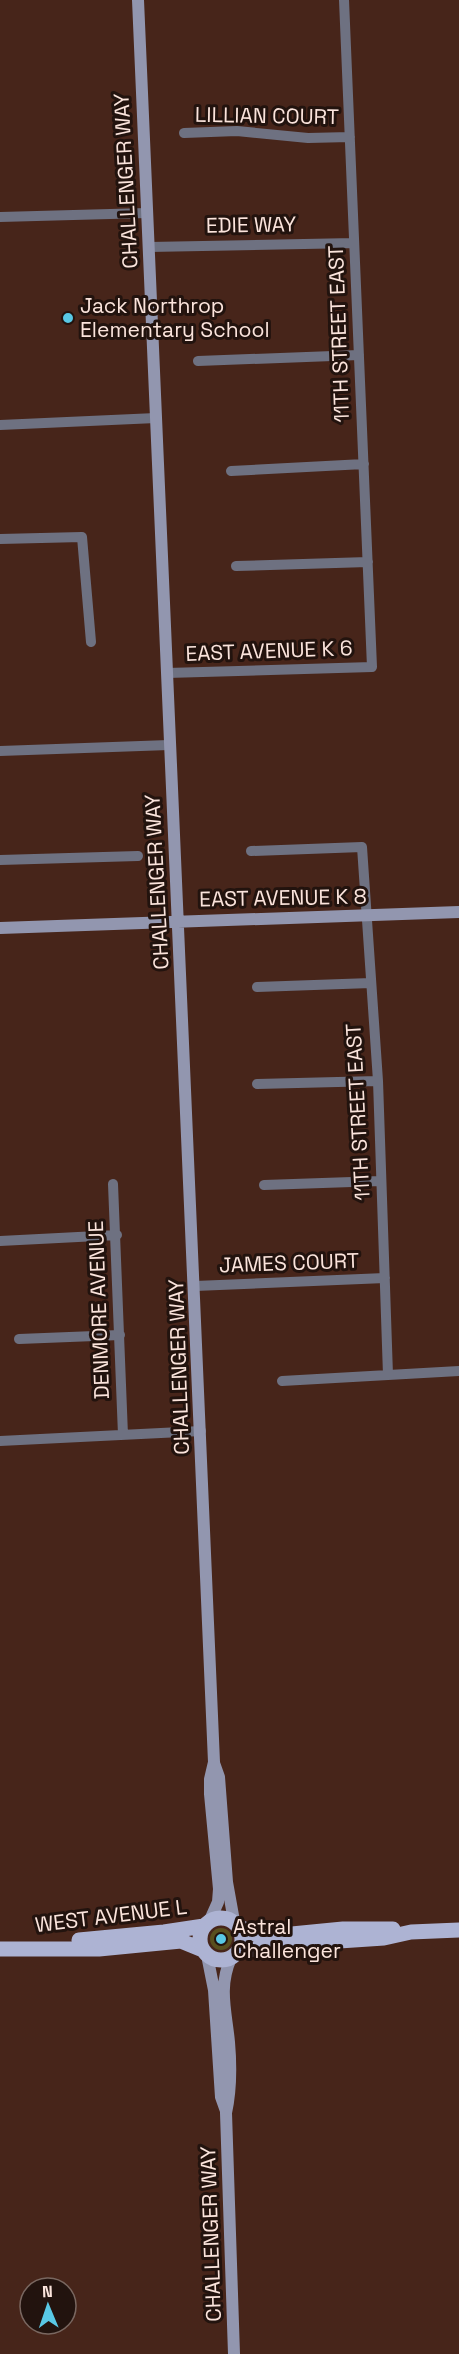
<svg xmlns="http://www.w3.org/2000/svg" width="459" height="2354" font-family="'Space Grotesk',sans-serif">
	<rect width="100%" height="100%" fill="#47251a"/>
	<path fill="#594f1e" d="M210 1939a11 11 0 1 1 22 0a11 11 0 1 1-22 0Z"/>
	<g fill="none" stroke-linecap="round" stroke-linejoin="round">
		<path stroke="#6e7181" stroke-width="10" d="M 184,133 L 237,131 L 308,138 L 350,137
			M 0,217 L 147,213
			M 149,247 L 354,243
			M 198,361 L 359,355
			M 0,425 L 156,418
			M 231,471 L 364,464
			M 0,539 L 82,537 L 91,642
			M 236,566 L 368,562
			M 167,673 L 372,667 L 344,0
			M 0,751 L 169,745
			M 251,851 L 362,847 L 378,1081 L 388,1375
			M 0,860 L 138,856
			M 257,987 L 371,983
			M 257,1084 L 378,1081
			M 113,1184 L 123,1435
			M 264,1185 L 381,1181
			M 0,1241 L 117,1235
			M 195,1286 L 385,1278
			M 19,1339 L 120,1335
			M 282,1381 L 459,1371
			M 0,1441 L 201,1431"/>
		<path stroke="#9296af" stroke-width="12" d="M 138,0 L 214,1762 L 210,1779 L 210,1794 L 219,1889 L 218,1902 L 210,1920
			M 0,928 L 459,912
			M 214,1763 L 219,1777 L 227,1882 L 234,1921
			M 207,1955 L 214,1990 L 221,2097 L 226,2111
			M 231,1958 C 218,1987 226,2011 229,2042 C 231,2065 231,2090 226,2113 L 234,2354"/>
		<path stroke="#adb3d3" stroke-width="15" d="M200 1939a21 21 0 1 1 42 0a21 21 0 1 1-42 0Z
			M 240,1927 L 261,1937 L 343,1929 L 393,1929
			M 79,1940 L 164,1932 L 204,1926
			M 0,1949 L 99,1949 L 181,1941 L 203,1950
			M 238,1952 L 279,1945 L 384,1938 L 411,1932 L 459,1930"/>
	</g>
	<g fill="#59c8e5" stroke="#22130e" stroke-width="2">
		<circle cx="68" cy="318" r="6"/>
		<circle cx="221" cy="1939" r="6"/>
	</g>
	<g text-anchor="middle" stroke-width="6" stroke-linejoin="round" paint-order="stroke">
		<g font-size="21" fill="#fbe4dc" stroke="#22130e">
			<text transform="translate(267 116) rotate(1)" y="7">LILLIAN COURT</text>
			<text transform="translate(126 181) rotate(-93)" y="7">CHALLENGER WAY</text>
			<text transform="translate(251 225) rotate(-1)" y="7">EDIE WAY</text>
			<text transform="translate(339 334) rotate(-92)" y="7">11TH STREET EAST</text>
			<text transform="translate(269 651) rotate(-2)" y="7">EAST AVENUE K 6</text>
			<text transform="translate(157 882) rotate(-93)" y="7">CHALLENGER WAY</text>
			<text transform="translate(283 898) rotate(-1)" y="7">EAST AVENUE K 8</text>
			<text transform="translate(358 1112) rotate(-93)" y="7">11TH STREET EAST</text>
			<text transform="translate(289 1263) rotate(-2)" y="7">JAMES COURT</text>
			<text transform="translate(99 1310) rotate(-92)" y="7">DENMORE AVENUE</text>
			<text transform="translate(179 1367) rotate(-92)" y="7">CHALLENGER WAY</text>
			<text transform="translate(111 1916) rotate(-7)" y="7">WEST AVENUE L</text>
			<text transform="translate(211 2234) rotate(-92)" y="7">CHALLENGER WAY</text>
		</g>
		<g font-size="21" fill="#fbe4dc" stroke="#22130e" text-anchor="start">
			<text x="80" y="313">Jack Northrop<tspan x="80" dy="24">Elementary School</tspan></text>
			<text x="233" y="1934">Astral<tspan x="233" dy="24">Challenger</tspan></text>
		</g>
	</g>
	<g transform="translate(48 2306) rotate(358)"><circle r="28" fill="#22130e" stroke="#796760" stroke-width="1.5"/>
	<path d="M0-4.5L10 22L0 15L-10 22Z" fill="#59c8e5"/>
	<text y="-9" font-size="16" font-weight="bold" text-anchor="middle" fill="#fbe4dc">N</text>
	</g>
</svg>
